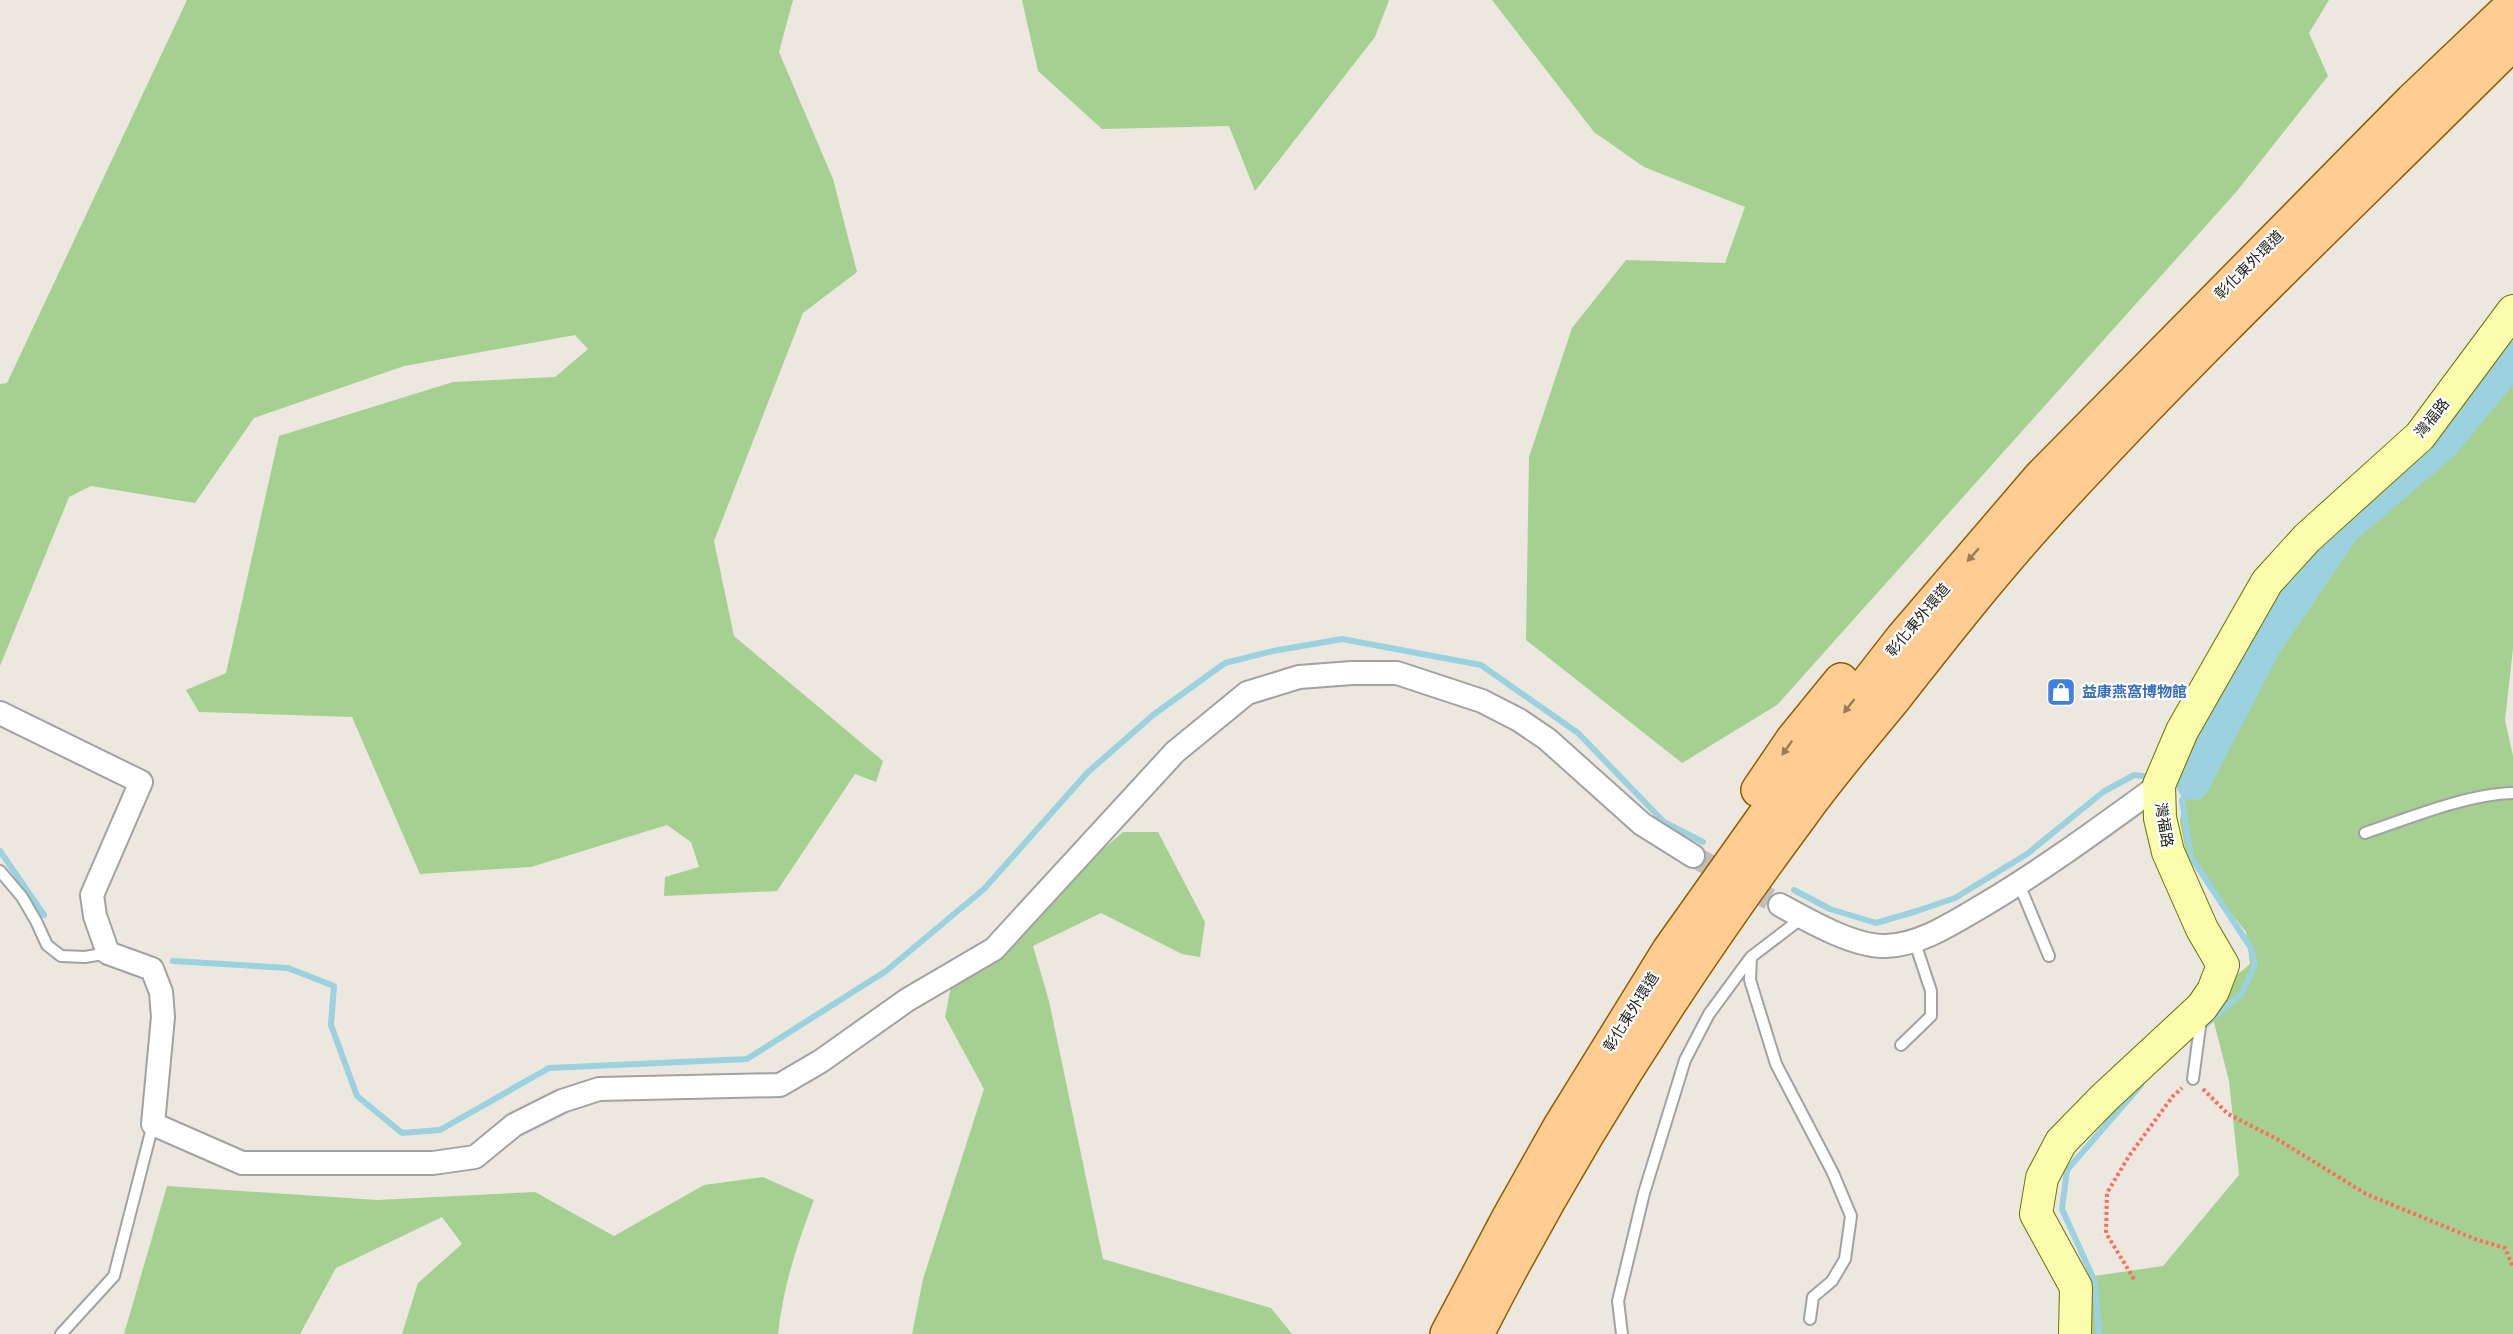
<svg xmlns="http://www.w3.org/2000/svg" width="2513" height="1334" font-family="Commissioner,'Noto Sans TC',sans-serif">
	<rect width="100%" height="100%" fill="#ede8df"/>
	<path fill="#a5d091" d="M 187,0 L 793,0 L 779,52 L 833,179 L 857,272 L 803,313 L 714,541 L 734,636 L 883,761 L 876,782 L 855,774 L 777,891 L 664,896 L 665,877 L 699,867 L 691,842 L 667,825 L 531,867 L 420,874 L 352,717 L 199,712 L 186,690 L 226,673 L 279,436 L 453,382 L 555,377 L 588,349 L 575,335 L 404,366 L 254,418 L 195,503 L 91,486 L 69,497 L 0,666 L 0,384 L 7,383 Z
		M 1022,0 L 1389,0 L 1375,37 L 1255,191 L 1229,126 L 1102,129 L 1038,71 Z
		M 1492,0 L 2329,0 L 2309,33 L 2328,76 L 2237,191 L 1777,705 L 1682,763 L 1526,640 L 1529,457 L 1572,328 L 1626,260 L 1725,263 L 1745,207 L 1644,167 L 1594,132 Z
		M 2490,370 L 2513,376 L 2513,648 L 2505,720 L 2513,756 L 2513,1334 L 2074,1334 L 2073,1279 L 2163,1266 L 2239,1175 L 2229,1081 L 2208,999 L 2250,964 L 2246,932 L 2187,858 L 2180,821 L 2186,776 L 2266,608 L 2294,567 L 2362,517 L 2440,450 Z
		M 1123,832 L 1158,832 L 1205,922 L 1200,957 L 1182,954 L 1101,913 L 1033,946 L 1049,1001 L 1103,1259 L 1271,1308 L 1292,1334 L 912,1334 L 923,1279 L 984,1089 L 945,1017 L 952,981 Z
		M 763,1177 L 814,1200 C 797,1244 783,1287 778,1334 L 402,1334 L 418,1283 L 462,1244 L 442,1217 L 336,1268 L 300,1334 L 124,1334 L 167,1186 L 377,1200 L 535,1192 L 614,1236 L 704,1185 Z"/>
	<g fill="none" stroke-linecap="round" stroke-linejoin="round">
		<path stroke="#9cd1df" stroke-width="6" d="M 2171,780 L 2193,783 L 2182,800 L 2191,857 L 2251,948 L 2255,965 L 2242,993 L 2201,1029
			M 0,851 L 44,915
			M 1794,890 L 1830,909 L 1876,923 L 1917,911 L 1955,898 L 2027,854 L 2103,792 L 2134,775 L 2152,777
			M 173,961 L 288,968 L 334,986 L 331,1025 L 357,1096 L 402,1133 L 440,1130 L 549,1068 L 747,1059 L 886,971 L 984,889 L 1087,773 L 1153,715 L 1225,663 L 1273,651 L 1342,639 L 1481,665 L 1578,733 L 1664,822 L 1703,842
			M 2099,1334 L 2095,1282 L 2062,1209 L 2067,1170 L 2141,1085"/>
		<path stroke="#9cd1df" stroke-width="34" d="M 2193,783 L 2265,644 L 2344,528 L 2443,443 L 2513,358"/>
		<path stroke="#c3bfb8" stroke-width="22" stroke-dasharray="22 11" stroke-linecap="butt" d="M 1693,856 L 1780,905"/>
		<g stroke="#a2a2a2" stroke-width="14">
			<path id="lane" d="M 2365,833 C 2409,818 2467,794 2513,793
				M 0,871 L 22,897 L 36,921 L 47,945 L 61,956 L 85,957 L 108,953
				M 2019,884 L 2049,956
				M 1802,918 L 1751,957 L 1750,980 L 1776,1064 L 1833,1173 L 1851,1216 L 1845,1259 L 1832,1281 L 1813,1297 L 1810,1319
				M 1901,1045 L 1931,1016 L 1931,991 L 1914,940
				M 2193,1079 L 2201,1019
				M 61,1334 L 114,1276 L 153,1124
				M 1622,1334 L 1618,1301 L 1644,1193 L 1685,1060 L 1709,1014 L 1751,957"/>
		</g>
		<g stroke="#a2a2a2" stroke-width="26">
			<path id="street" d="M 0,713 L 141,782 L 92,895 L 95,916 L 108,953 L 152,969 L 161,992 L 163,1017 L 153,1124 L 242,1163 L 433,1163 L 475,1157 L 514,1125 L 562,1101 L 599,1089 L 780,1085 L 821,1061 L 907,1000 L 994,949 L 1175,752 L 1247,693 L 1299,677 L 1352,673 L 1397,673 L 1482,701 L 1519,720 L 1547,739 L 1642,824 L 1693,856
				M 1780,905 C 1807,920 1854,947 1886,946 C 1920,945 1953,923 1982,906 C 2043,870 2101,827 2159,785"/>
		</g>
		<g stroke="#697300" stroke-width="34">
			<path id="secondary" d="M 2075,1334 L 2076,1287 L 2036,1214 L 2042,1178 L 2061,1142 L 2104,1098 L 2202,1007 L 2213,991 L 2223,965 L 2202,929 L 2168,852 L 2160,818 L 2159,785 L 2182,731 L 2267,582 L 2307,538 L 2420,436 L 2513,311"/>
		</g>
		<g stroke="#915d00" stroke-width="36">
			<path id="primary" d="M 1758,790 L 1792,740 L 1841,680
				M 1447,1334 L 1510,1215 L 1559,1128 L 1669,950 L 1777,798 L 1902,638 L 2040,477 L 2412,100 L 2513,4
				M 1477,1334 C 1569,1153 1679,980 1800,817 C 1829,776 1862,738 1894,699 C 1949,629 2004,559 2065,494 C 2209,338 2363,193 2513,43"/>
		</g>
		<path stroke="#ff6b5e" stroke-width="4" stroke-dasharray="3 3" stroke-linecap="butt" d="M 2203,1089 L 2228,1114 L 2277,1139 L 2366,1194 L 2475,1239 L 2505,1248 L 2513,1267
			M 2134,1279 L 2106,1233 L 2107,1193 L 2129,1156 L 2173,1096 L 2182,1088"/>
		<use href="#lane" stroke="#fff" stroke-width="10"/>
		<use href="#street" stroke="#fff" stroke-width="22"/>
		<use href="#secondary" stroke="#fbfdad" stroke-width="32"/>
		<use href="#primary" stroke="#ffcd92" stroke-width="33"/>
	</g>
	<defs><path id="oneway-solid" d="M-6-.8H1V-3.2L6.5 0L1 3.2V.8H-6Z" transform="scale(1.5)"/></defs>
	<g fill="#987d5c">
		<use href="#oneway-solid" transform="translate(1973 555) rotate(131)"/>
		<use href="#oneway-solid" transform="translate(1849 706) rotate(128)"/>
		<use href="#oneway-solid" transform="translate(1787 748) rotate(125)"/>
	</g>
	<defs>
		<g id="shop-square" transform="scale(1.5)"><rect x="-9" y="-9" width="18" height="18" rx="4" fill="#3f7fe0" stroke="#fff"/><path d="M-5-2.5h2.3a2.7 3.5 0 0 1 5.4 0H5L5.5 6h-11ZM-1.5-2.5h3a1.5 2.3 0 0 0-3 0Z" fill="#fff"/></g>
	</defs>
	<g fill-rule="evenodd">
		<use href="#shop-square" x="2061" y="692"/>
	</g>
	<g text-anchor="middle" stroke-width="4.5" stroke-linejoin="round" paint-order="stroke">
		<g font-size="15" fill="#1b1b1b" stroke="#fff">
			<text transform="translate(2249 265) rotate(-45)" y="5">彰化東外環道</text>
			<text transform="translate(2432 418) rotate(-51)" y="5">灣福路</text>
			<text transform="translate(1918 620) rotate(-50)" y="5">彰化東外環道</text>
			<text transform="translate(2164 825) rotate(81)" y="5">灣福路</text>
			<text transform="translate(1631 1012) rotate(-58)" y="5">彰化東外環道</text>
		</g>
		<g font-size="15" font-weight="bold" fill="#366cbe" stroke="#fff" text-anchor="start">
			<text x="2082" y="697">益康燕窩博物館</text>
		</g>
	</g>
</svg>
